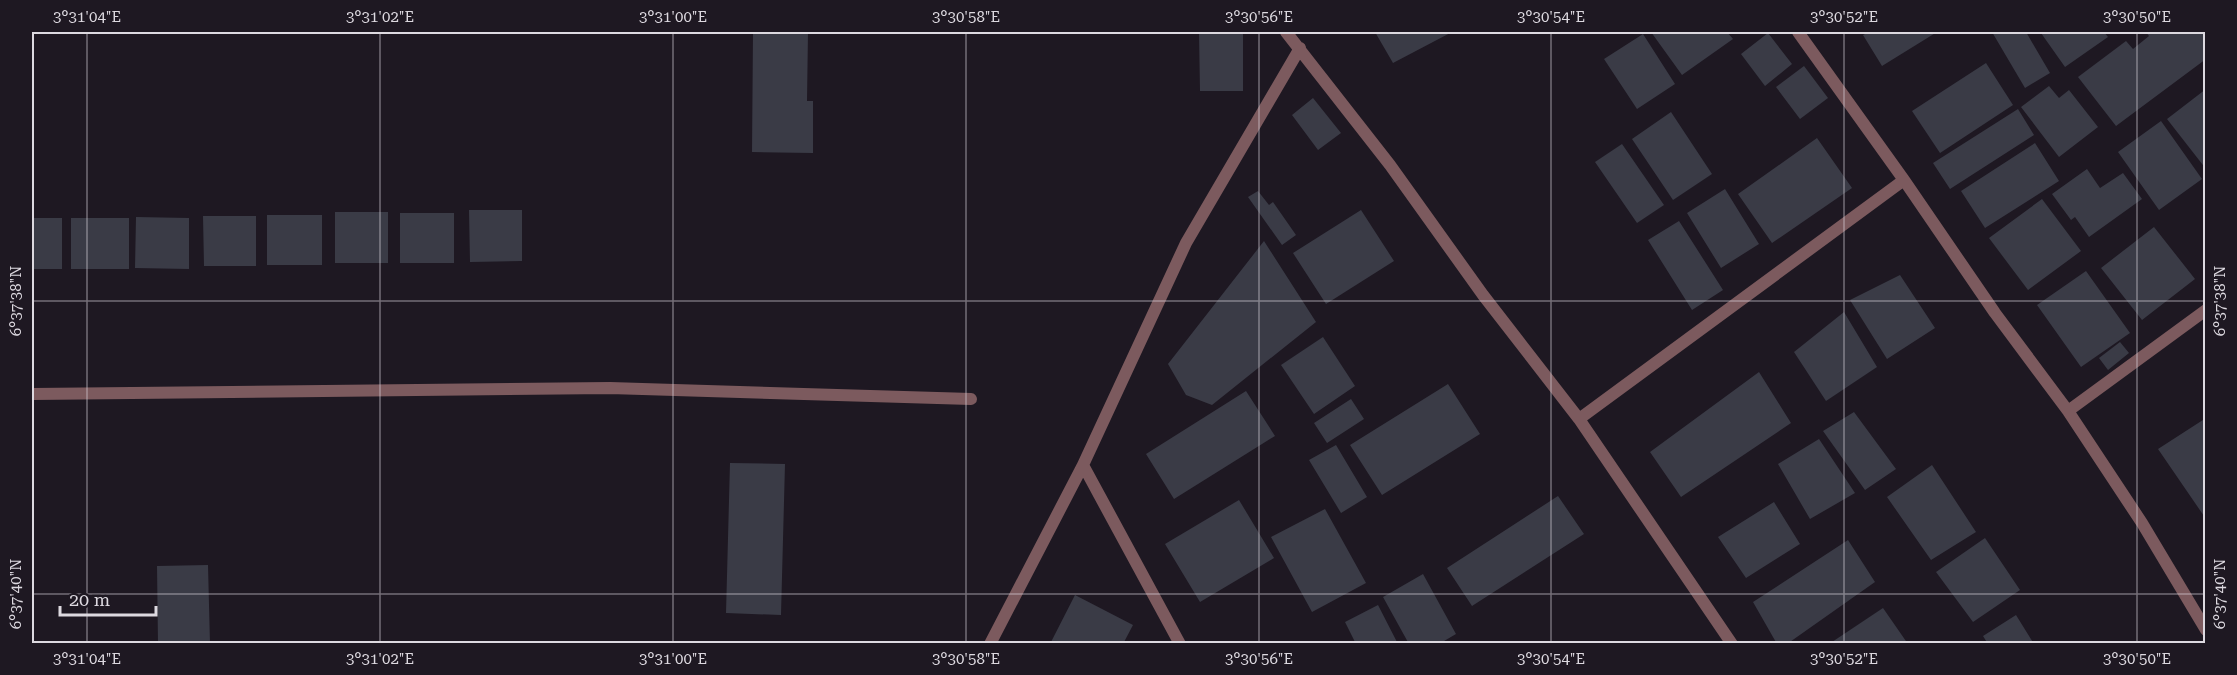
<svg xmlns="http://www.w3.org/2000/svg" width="2237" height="675" font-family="'Roboto Serif',serif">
	<rect width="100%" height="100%" fill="#1e1822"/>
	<path fill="#3a3b46" d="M 753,32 L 808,32 L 807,101 L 813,101 L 813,153 L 752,152 Z
		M 1199,32 L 1243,32 L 1243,91 L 1200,91 Z
		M 1375,32 L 1452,32 L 1393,63 Z
		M 1651,32 L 1727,32 L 1733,39 L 1682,75 Z
		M 1869,32 L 1937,32 L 1882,66 L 1863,35 Z
		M 1992,32 L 2026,32 L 2050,73 L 2025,88 Z
		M 2044,32 L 2104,32 L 2108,37 L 2065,67 L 2041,33 Z
		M 2146,32 L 2206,32 L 2206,59 L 2116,126 L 2078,77 L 2126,41 L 2133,49 L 2149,36 Z
		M 1768,33 L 1792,64 L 1765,86 L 1741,54 Z
		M 1643,34 L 1675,84 L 1637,109 L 1604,59 Z
		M 1986,63 L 2013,105 L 1940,153 L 1912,111 Z
		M 1804,66 L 1828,98 L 1800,119 L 1776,87 Z
		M 2049,86 L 2059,98 L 2069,90 L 2098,127 L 2059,157 L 2021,107 Z
		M 2206,89 L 2206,169 L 2167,119 Z
		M 1313,98 L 1341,133 L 1318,150 L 1292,115 Z
		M 2018,109 L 2034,135 L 1950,189 L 1933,163 Z
		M 1671,112 L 1712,174 L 1673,200 L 1632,139 Z
		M 2161,121 L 2202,179 L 2159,210 L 2118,152 Z
		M 1817,138 L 1852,188 L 1772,243 L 1738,194 Z
		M 2035,143 L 2059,181 L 1985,228 L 1961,191 Z
		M 1622,144 L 1664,205 L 1637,223 L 1595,162 Z
		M 2087,169 L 2100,188 L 2123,173 L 2142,199 L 2089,237 L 2075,217 L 2071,220 L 2052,194 Z
		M 1725,189 L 1759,244 L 1721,268 L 1687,213 Z
		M 1258,191 L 1269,205 L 1273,202 L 1296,235 L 1282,245 L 1248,197 Z
		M 2042,199 L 2081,251 L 2028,290 L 1989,238 Z
		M 469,210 L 522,210 L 522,261 L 470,262 Z
		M 1361,210 L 1394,261 L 1326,304 L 1293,253 Z
		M 335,212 L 388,212 L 388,263 L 335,263 Z
		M 400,213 L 454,213 L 454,263 L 400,263 Z
		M 267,215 L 322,215 L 322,265 L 267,265 Z
		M 203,216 L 256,216 L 256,266 L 204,266 Z
		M 136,217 L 189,218 L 189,269 L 135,268 Z
		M 32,218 L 62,218 L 62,269 L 32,269 Z
		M 71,218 L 129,218 L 129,269 L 71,269 Z
		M 1679,221 L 1723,290 L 1692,310 L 1648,240 Z
		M 2154,227 L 2195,279 L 2142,320 L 2101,268 Z
		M 1264,241 L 1316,322 L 1212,405 L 1186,395 L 1168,364 Z
		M 2086,271 L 2130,333 L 2081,367 L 2037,305 Z
		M 1900,275 L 1935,328 L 1887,359 L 1850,300 Z
		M 1844,312 L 1877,367 L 1826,401 L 1794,352 Z
		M 1323,337 L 1355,386 L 1314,414 L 1281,365 Z
		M 2120,342 L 2129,353 L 2108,370 L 2099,358 Z
		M 1759,372 L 1791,423 L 1681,497 L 1650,452 Z
		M 1448,384 L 1480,434 L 1382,495 L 1350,445 Z
		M 1246,391 L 1275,436 L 1174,499 L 1146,454 Z
		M 1351,399 L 1364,419 L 1327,443 L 1314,423 Z
		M 1854,412 L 1896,469 L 1865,490 L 1823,431 Z
		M 2206,418 L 2206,519 L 2158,449 Z
		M 1819,439 L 1855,493 L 1810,519 L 1778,464 Z
		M 1336,445 L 1367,497 L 1341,513 L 1309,460 Z
		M 730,463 L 785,464 L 781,615 L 726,613 Z
		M 1932,465 L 1976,532 L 1931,560 L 1887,497 Z
		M 1558,496 L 1584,534 L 1472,606 L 1447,568 Z
		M 1239,500 L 1274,558 L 1200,602 L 1165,544 Z
		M 1774,502 L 1800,544 L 1746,578 L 1718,537 Z
		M 1325,509 L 1366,583 L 1312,612 L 1271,537 Z
		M 1985,538 L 2020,590 L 1973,622 L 1936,572 Z
		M 1848,540 L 1875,582 L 1787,644 L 1777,644 L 1753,602 Z
		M 208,565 L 210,644 L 158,644 L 157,566 Z
		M 1423,574 L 1456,634 L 1439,644 L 1409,644 L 1383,597 Z
		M 1075,595 L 1133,625 L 1123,644 L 1050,644 Z
		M 1378,605 L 1398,644 L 1356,644 L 1345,622 Z
		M 1883,608 L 1908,644 L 1829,644 Z
		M 2016,615 L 2034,644 L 1988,644 L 1983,636 Z"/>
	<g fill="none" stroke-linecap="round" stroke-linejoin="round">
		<path stroke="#7c5a5e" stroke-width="12" d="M 1286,32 L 1390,165 L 1483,295 L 1579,419 L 1732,644
			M 1798,32 L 1904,180 L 1995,313 L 2068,411 L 2142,523 L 2206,630
			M 32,394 L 610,388 L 971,399
			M 2068,411 L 2206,310
			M 1579,419 L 1904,180
			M 1083,465 L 1180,644
			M 990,644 L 1083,465 L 1186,243 L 1300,48"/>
	</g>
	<path fill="none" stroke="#ddd9e0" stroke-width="1.5" stroke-opacity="0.45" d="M 87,32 L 87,644M 380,32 L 380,644M 673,32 L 673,644M 966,32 L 966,644M 1259,32 L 1259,644M 1551,32 L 1551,644M 1844,32 L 1844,644M 2137,32 L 2137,644M 32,301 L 2206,301M 32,594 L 2206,594"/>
	<rect width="2237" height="675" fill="none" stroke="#1e1822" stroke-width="66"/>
	<path d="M60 606v9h96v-9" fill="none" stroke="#ddd9e0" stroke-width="3"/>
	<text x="69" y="606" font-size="18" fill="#ddd9e0" stroke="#1e1822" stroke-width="4.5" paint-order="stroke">20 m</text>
	<rect x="33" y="33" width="2171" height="609" fill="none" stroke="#ddd9e0" stroke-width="2"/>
	<g font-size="15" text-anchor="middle" fill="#ddd9e0">
		<text x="87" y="22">3°31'04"E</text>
		<text x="380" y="22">3°31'02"E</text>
		<text x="673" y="22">3°31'00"E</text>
		<text x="966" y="22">3°30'58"E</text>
		<text x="1259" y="22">3°30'56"E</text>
		<text x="1551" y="22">3°30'54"E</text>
		<text x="1844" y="22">3°30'52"E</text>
		<text x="2137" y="22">3°30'50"E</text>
		<text transform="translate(2220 301) rotate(-90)" y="5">6°37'38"N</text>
		<text transform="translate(16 301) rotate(-90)" y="5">6°37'38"N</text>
		<text transform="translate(2220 594) rotate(-90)" y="5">6°37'40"N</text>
		<text transform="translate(16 594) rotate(-90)" y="5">6°37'40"N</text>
		<text x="87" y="664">3°31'04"E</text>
		<text x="380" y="664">3°31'02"E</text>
		<text x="673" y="664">3°31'00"E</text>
		<text x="966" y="664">3°30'58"E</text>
		<text x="1259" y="664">3°30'56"E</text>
		<text x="1551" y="664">3°30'54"E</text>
		<text x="1844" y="664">3°30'52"E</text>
		<text x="2137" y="664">3°30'50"E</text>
	</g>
</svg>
